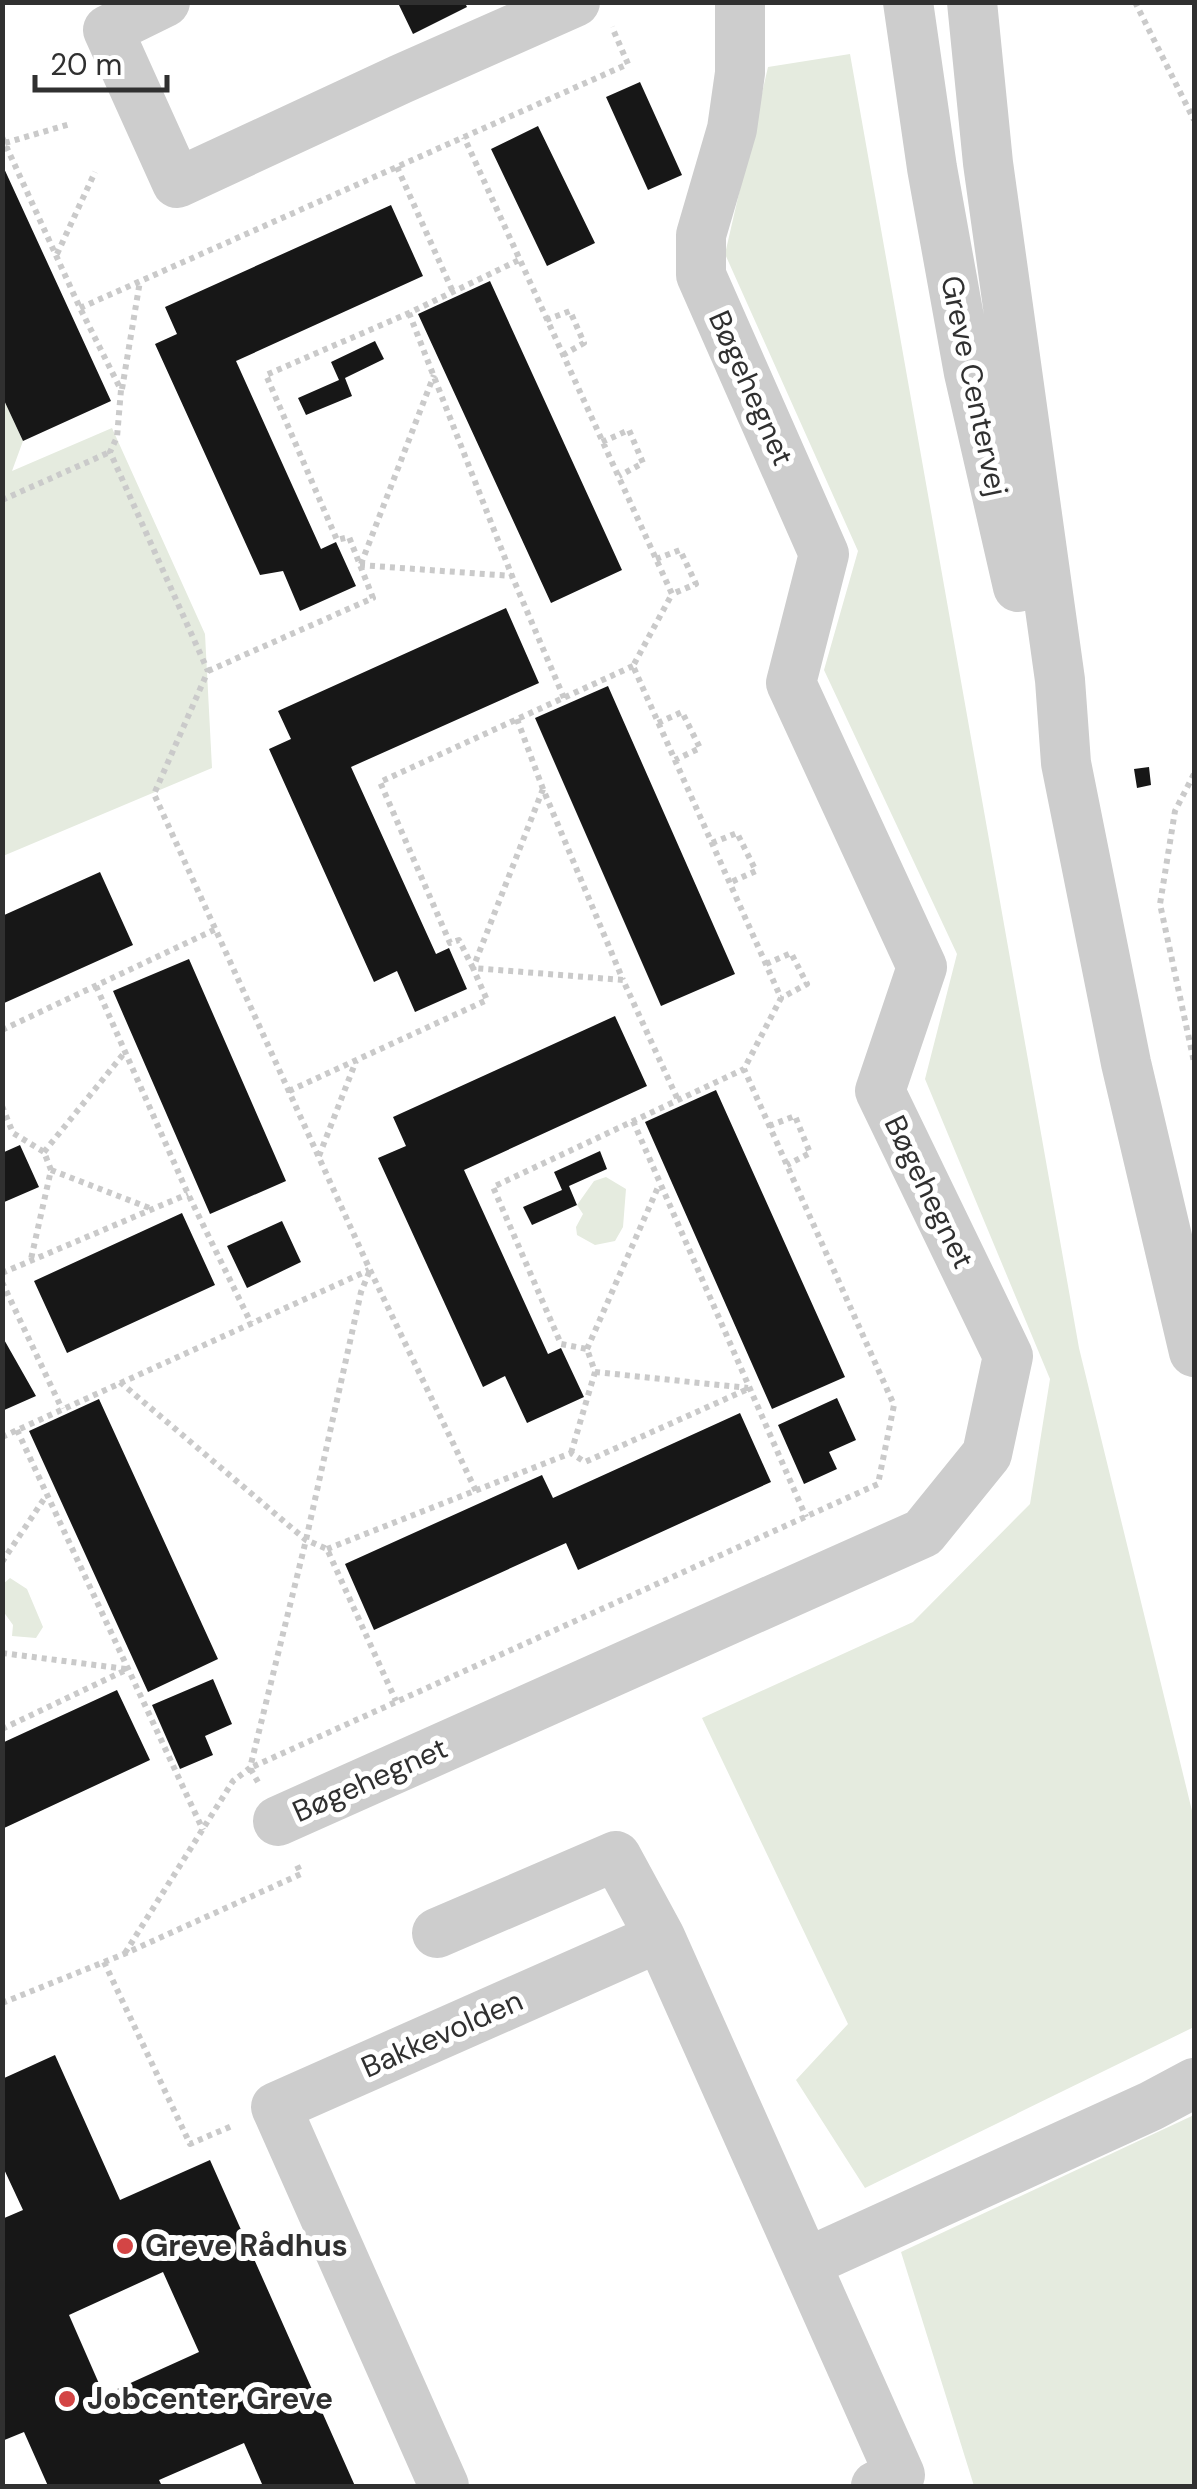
<svg xmlns="http://www.w3.org/2000/svg" width="1197" height="2489" font-family="'DM Sans',sans-serif">
	<rect width="100%" height="100%" fill="#fff"/>
	<path fill="#e5ebdf" d="M 850,54 L 1079,1348 L 1194,1819 L 1194,2027 L 865,2188 L 796,2080 L 848,2024 L 702,1718 L 913,1622 L 1030,1504 L 1050,1379 L 925,1079 L 957,954 L 824,670 L 858,551 L 725,254 L 768,67 Z
		M 2,396 L 23,441 L 12,471 L 112,428 L 205,634 L 212,768 L 3,856 Z
		M 606,1177 L 626,1189 L 623,1227 L 615,1241 L 595,1245 L 577,1235 L 576,1227 L 583,1214 L 577,1205 L 594,1181 Z
		M 10,1578 L 27,1589 L 43,1627 L 36,1638 L 12,1636 L 13,1625 L 3,1611 L 3,1584 Z
		M 1194,2115 L 1194,2486 L 974,2486 L 901,2252 Z"/>
	<path fill="#171717" fill-rule="evenodd" d="M 398,3 L 465,3 L 467,7 L 413,34 Z
		M 640,82 L 682,175 L 648,190 L 606,97 Z
		M 538,126 L 595,243 L 547,266 L 491,149 Z
		M 2,164 L 111,401 L 23,441 L 2,396 Z
		M 391,205 L 423,276 L 236,361 L 321,549 L 336,542 L 356,586 L 300,611 L 283,571 L 260,575 L 155,344 L 177,334 L 165,307 Z
		M 490,281 L 622,570 L 551,603 L 418,314 Z
		M 375,341 L 384,359 L 345,378 L 352,396 L 306,415 L 298,398 L 339,380 L 331,362 Z
		M 506,608 L 539,683 L 351,767 L 436,954 L 449,948 L 467,989 L 415,1012 L 397,971 L 374,982 L 269,749 L 291,739 L 278,711 Z
		M 608,686 L 735,974 L 661,1006 L 535,718 Z
		M 1149,767 L 1151,785 L 1137,788 L 1134,769 Z
		M 100,872 L 133,945 L 2,1004 L 2,916 Z
		M 189,959 L 286,1181 L 210,1214 L 113,991 Z
		M 615,1016 L 647,1086 L 464,1170 L 548,1354 L 561,1348 L 584,1397 L 527,1423 L 505,1376 L 483,1387 L 378,1158 L 406,1146 L 393,1117 Z
		M 716,1090 L 845,1377 L 772,1409 L 645,1122 Z
		M 20,1145 L 39,1187 L 2,1203 L 2,1153 Z
		M 600,1151 L 607,1169 L 569,1186 L 577,1205 L 532,1225 L 523,1207 L 562,1190 L 554,1172 Z
		M 182,1213 L 215,1285 L 67,1353 L 34,1281 Z
		M 282,1221 L 301,1262 L 247,1288 L 227,1246 Z
		M 2,1336 L 36,1396 L 2,1411 Z
		M 837,1398 L 856,1440 L 829,1452 L 837,1469 L 804,1484 L 778,1425 Z
		M 99,1399 L 218,1659 L 148,1692 L 29,1431 Z
		M 740,1413 L 771,1482 L 578,1570 L 566,1543 L 374,1630 L 345,1564 L 542,1475 L 553,1498 Z
		M 213,1679 L 232,1724 L 205,1736 L 213,1755 L 180,1769 L 152,1705 Z
		M 117,1690 L 150,1760 L 2,1829 L 2,1743 Z
		M 55,2055 L 120,2200 L 210,2160 L 355,2486 L 255,2486 L 262,2484 L 244,2443 L 159,2480 L 162,2486 L 48,2486 L 24,2432 L 2,2441 L 2,2219 L 23,2210 L 2,2165 L 2,2079 ZM 163,2272 L 199,2352 L 104,2395 L 69,2315 Z"/>
	<g fill="none" stroke-linecap="round" stroke-linejoin="round">
		<path stroke="#cacaca" stroke-width="6" stroke-dasharray="5 5" stroke-linecap="butt" d="M 1135,2 L 1194,120
			M 2,137 L 80,308 L 121,390 L 117,437 L 110,452 L 208,671 L 154,794 L 370,1270 L 476,1491
			M 5,143 L 70,124
			M 397,167 L 453,292
			M 57,254 L 95,172
			M 80,308 L 628,64 L 612,27
			M 409,313 L 512,576 L 564,698
			M 546,320 L 570,311 L 584,343 L 563,355
			M 122,389 L 140,281
			M 602,442 L 629,430 L 643,463 L 619,476
			M 2,500 L 110,452
			M 656,559 L 680,550 L 696,584 L 672,594
			M 361,564 L 434,375
			M 360,565 L 512,576
			M 633,666 L 380,782 L 450,943 L 459,940 L 473,968 L 623,980 L 678,1100
			M 208,671 L 373,598 L 349,537 L 337,540 L 266,375 L 409,313 L 519,260
			M 517,719 L 543,789 L 623,980
			M 658,723 L 682,712 L 700,748 L 675,760
			M 1194,774 L 1175,811 L 1160,904 L 1194,1062
			M 712,843 L 737,833 L 756,871 L 729,883
			M 766,964 L 791,953 L 807,984 L 781,998
			M 96,986 L 188,1194 L 251,1323
			M 2,1030 L 216,929
			M 289,1091 L 487,1000 L 473,968 L 543,789
			M 2,1106 L 13,1133 L 44,1152 L 51,1170 L 31,1259
			M 633,1121 L 806,1517
			M 769,1126 L 795,1116 L 810,1153 L 787,1165
			M 44,1152 L 125,1052
			M 319,1156 L 356,1061
			M 51,1170 L 152,1209
			M 2,1273 L 188,1194
			M 2,1282 L 62,1409
			M 587,1349 L 659,1185
			M 595,1372 L 748,1388
			M 120,1382 L 306,1540 L 327,1549 L 396,1701
			M 17,1430 L 203,1830
			M 2,1437 L 369,1270
			M 571,1453 L 595,1372 L 587,1349 L 561,1344 L 493,1187 L 744,1069
			M 327,1549 L 571,1453 L 585,1462 L 750,1388
			M 2,1562 L 46,1496
			M 2,1653 L 126,1669
			M 2,1729 L 128,1669
			M 258,1782 L 250,1768 L 878,1484 L 894,1405 L 744,1069 L 781,998 L 633,666 L 672,594 L 464,137
			M 125,1953 L 233,1781 L 250,1768 L 306,1540 L 361,1292 L 370,1270
			M 104,1962 L 190,2144 L 234,2125
			M 2,2003 L 124,1954 L 301,1874 L 295,1861"/>
		<path stroke="#cdcdcd" stroke-width="50" d="M 165,2 L 108,30 L 177,183 L 401,79 L 575,2
			M 908,2 L 932,168 L 969,373 L 1018,587
			M 972,2 L 988,163 L 1060,680 L 1066,763 L 1126,1063 L 1194,1352
			M 278,1821 L 923,1533 L 987,1454 L 1008,1356 L 880,1091 L 922,967 L 791,683 L 824,554 L 701,275 L 701,235 L 732,129 L 740,73 L 740,2
			M 437,1933 L 616,1856 L 660,1937
			M 806,2263 L 1151,2106 L 1194,2083
			M 444,2486 L 276,2107 L 660,1937 L 900,2475 L 876,2486"/>
	</g>
	<g fill="#d34545" stroke="#fff" stroke-width="4">
		<circle cx="125" cy="2246" r="10"/>
		<circle cx="67" cy="2399" r="10"/>
	</g>
	<g text-anchor="middle" stroke-width="10" stroke-linejoin="round" paint-order="stroke">
		<g font-size="30" fill="#303030" stroke="#fff">
			<text transform="translate(974 386) rotate(78)" y="10">Greve Centervej</text>
			<text transform="translate(751 388) rotate(66)" y="10">Bøgehegnet</text>
			<text transform="translate(929 1192) rotate(64)" y="10">Bøgehegnet</text>
			<text transform="translate(370 1780) rotate(-24)" y="10">Bøgehegnet</text>
			<text transform="translate(442 2034) rotate(-24)" y="10">Bakkevolden</text>
		</g>
		<g font-size="30" font-weight="bold" fill="#303030" stroke="#fff" text-anchor="start">
			<text x="145" y="2256">Greve Rådhus</text>
			<text x="87" y="2409">Jobcenter Greve</text>
		</g>
	</g>
	<rect width="1197" height="2489" fill="none" stroke="#303030" stroke-width="10"/>
	<path d="M35 75v15h132v-15" fill="none" stroke="#303030" stroke-width="5"/>
	<text x="50" y="75" font-size="30" fill="#303030" stroke="#ffffff" stroke-width="8" paint-order="stroke">20 m</text>
</svg>
